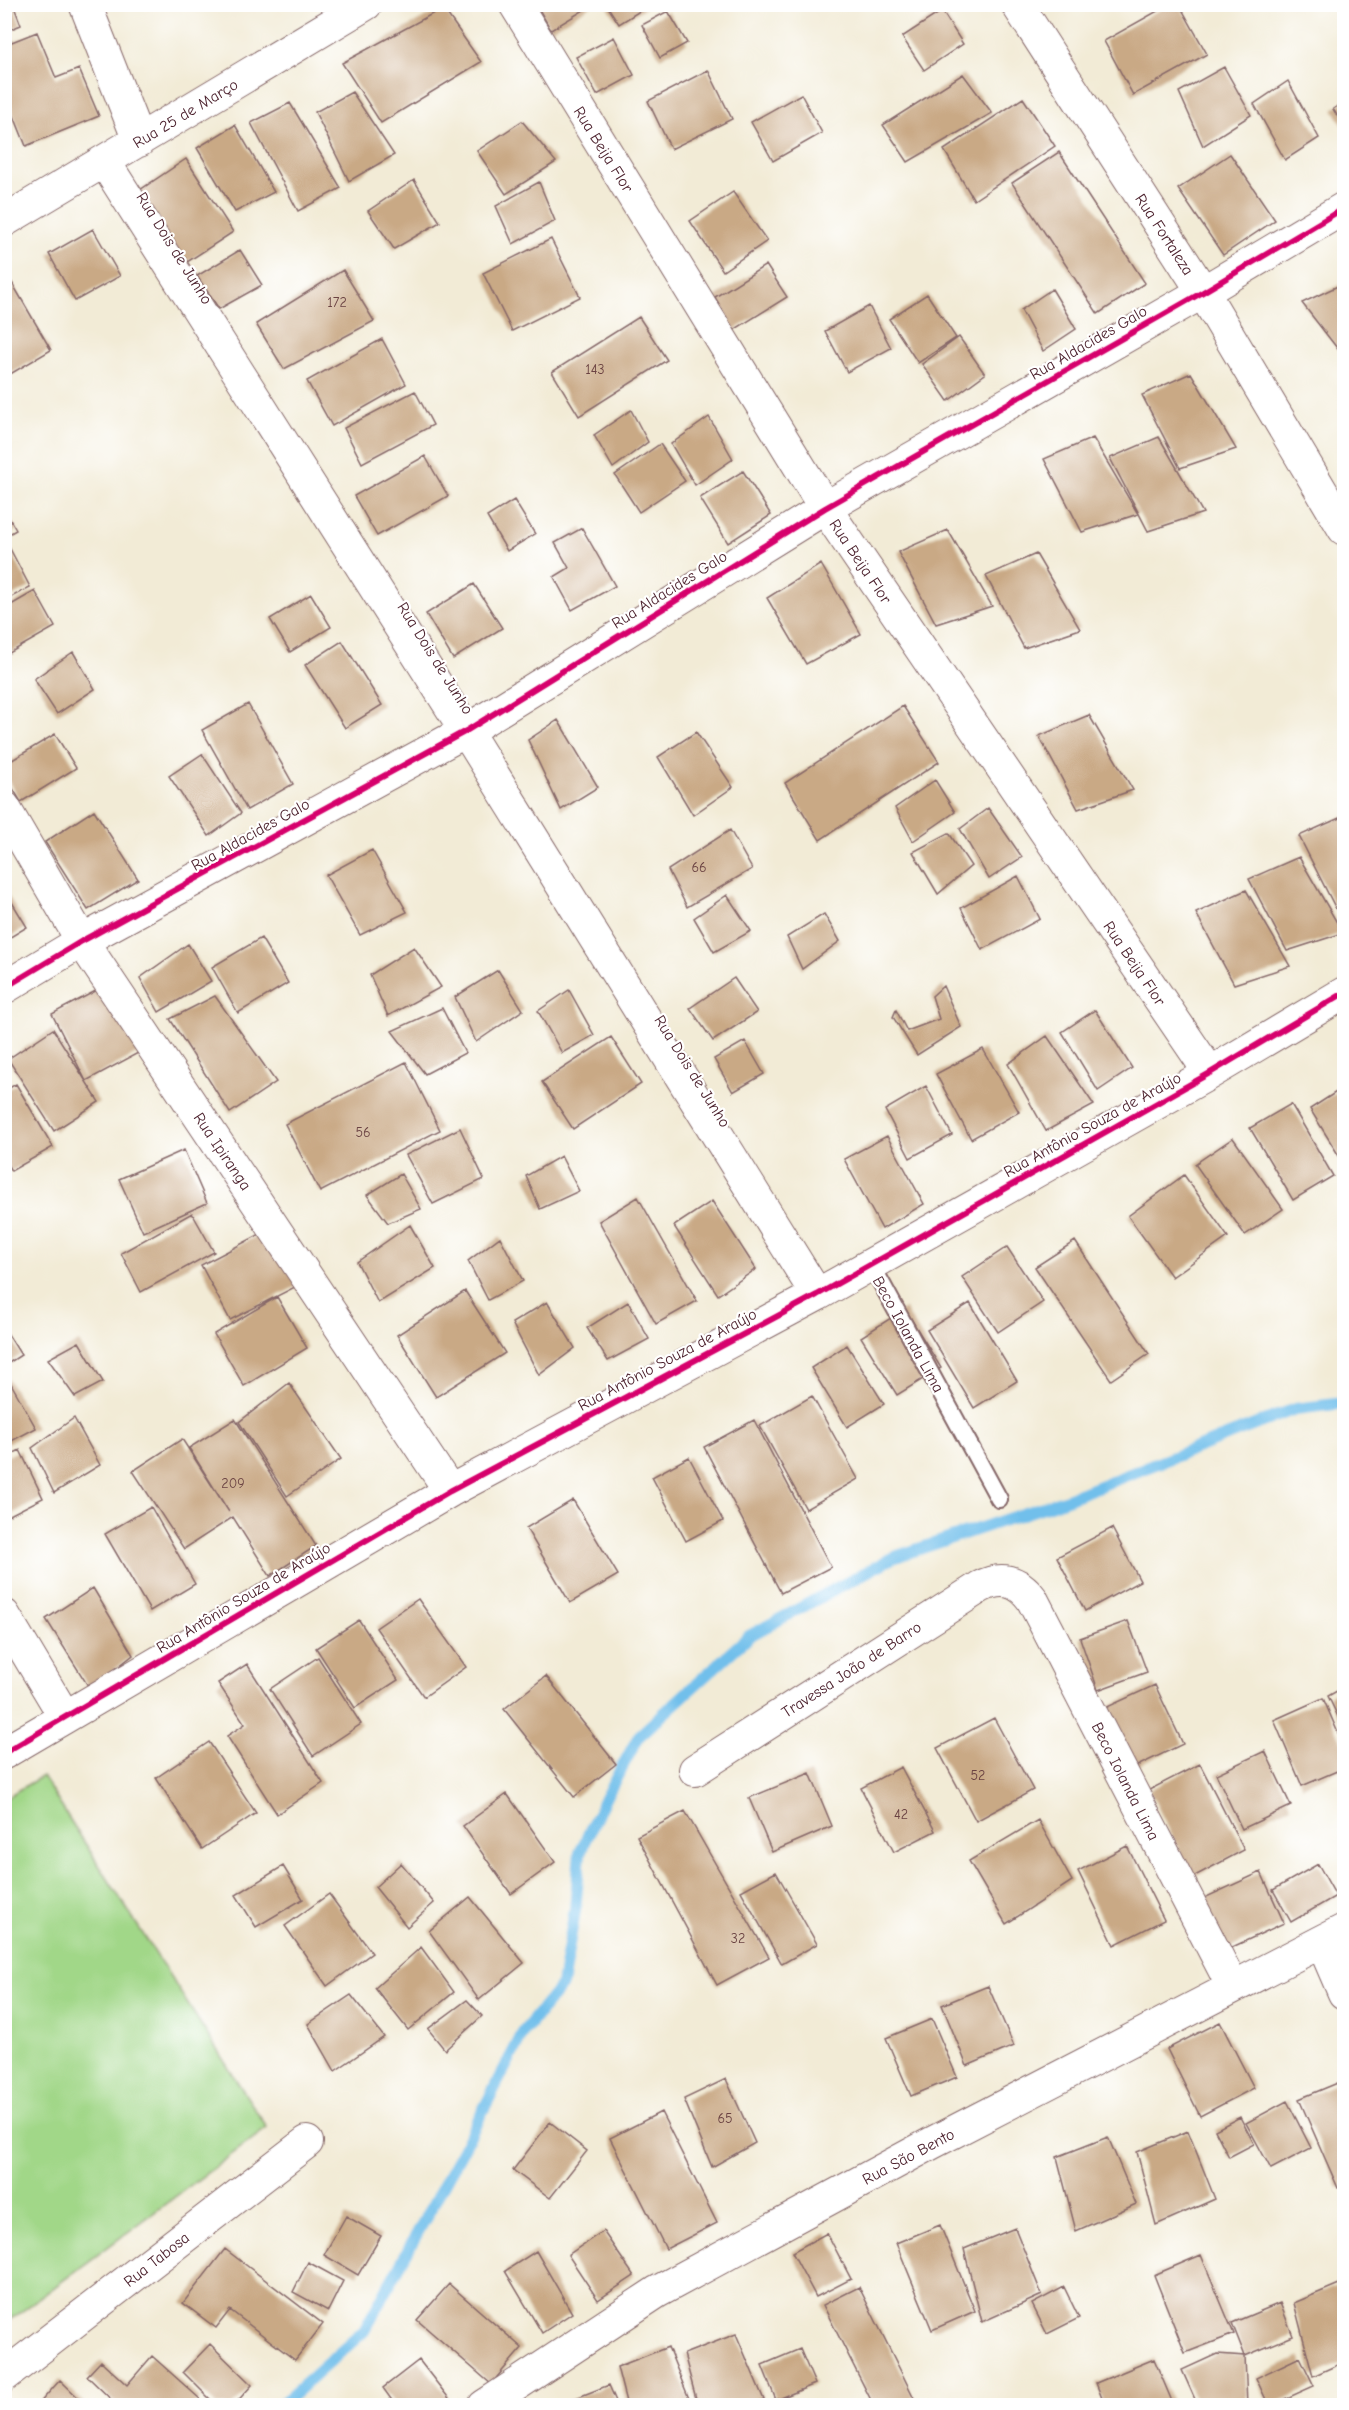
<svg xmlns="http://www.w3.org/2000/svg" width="1349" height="2410" font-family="'Comic Neue',sans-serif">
	<rect width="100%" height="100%" fill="#fff"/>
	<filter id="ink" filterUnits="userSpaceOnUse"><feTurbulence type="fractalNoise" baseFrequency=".0167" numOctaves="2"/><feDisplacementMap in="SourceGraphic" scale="12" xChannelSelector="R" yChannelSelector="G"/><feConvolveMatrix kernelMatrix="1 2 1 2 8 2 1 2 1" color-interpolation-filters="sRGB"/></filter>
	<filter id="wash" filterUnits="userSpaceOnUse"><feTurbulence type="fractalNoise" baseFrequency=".008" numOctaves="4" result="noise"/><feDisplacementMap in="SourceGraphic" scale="24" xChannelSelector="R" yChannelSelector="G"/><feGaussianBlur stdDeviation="1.35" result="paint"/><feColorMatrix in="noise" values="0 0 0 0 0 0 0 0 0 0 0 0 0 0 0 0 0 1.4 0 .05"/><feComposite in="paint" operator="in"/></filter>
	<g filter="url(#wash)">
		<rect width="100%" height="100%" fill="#f2ebd6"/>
		<path fill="#a1d788" stroke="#767b5a" stroke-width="1.5" d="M 42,1776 L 267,2128 L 5,2324 L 5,1798 Z"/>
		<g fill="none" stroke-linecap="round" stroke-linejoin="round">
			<path stroke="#71bfeb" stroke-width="12" d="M 280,2406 L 364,2331 L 462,2151 L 524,2031 L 562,1985 L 575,1910 L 580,1853 L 603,1802 L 639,1736 L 749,1636 L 892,1558 L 1064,1500 L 1295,1409 L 1344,1403"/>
		</g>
		<g id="blocks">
			<path fill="#c9a985" d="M 4,4 L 13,4 L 21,25 L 4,32 Z
				M 536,4 L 594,4 L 551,30 Z
				M 606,4 L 651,4 L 619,24 Z
				M 1170,4 L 1179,4 L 1207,54 L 1133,95 L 1104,41 Z
				M 443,8 L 481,62 L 381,123 L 342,63 Z
				M 668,11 L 687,43 L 660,58 L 642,25 Z
				M 942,11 L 963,44 L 924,70 L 902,37 Z
				M 37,32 L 56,78 L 79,69 L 99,116 L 26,146 L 4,91 L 4,45 Z
				M 614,37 L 634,75 L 597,95 L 576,57 Z
				M 1224,67 L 1251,115 L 1203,146 L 1179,92 Z
				M 708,70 L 732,119 L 671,149 L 648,101 Z
				M 963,74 L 992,113 L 908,162 L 883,125 Z
				M 1288,81 L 1319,138 L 1285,160 L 1254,104 Z
				M 352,92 L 394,155 L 349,181 L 315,112 Z
				M 801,94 L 822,133 L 773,161 L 751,122 Z
				M 1023,98 L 1055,146 L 974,200 L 944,150 Z
				M 1344,102 L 1344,127 L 1333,109 Z
				M 290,103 L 341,188 L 298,211 L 251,123 Z
				M 522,121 L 556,162 L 506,194 L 477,151 Z
				M 235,125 L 274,192 L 235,212 L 197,148 Z
				M 1059,152 L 1145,283 L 1098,314 L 1012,183 Z
				M 1230,154 L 1275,220 L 1223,255 L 1178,189 Z
				M 186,159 L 233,232 L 181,266 L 134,194 Z
				M 414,180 L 440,222 L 394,249 L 368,211 Z
				M 539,182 L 555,221 L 513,244 L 496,206 Z
				M 733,192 L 767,241 L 723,271 L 690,221 Z
				M 93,229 L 120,276 L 75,301 L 49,254 Z
				M 551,239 L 580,297 L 512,331 L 483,273 Z
				M 240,250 L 262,285 L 219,309 L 197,276 Z
				M 766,265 L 787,297 L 734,330 L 715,297 Z
				M 4,269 L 51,350 L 7,376 L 4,371 Z
				M 343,270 L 374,321 L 284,369 L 256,324 Z
				M 1344,283 L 1344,357 L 1302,303 Z
				M 1052,289 L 1076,329 L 1043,351 L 1021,310 Z
				M 927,294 L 956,338 L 918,363 L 889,319 Z
				M 869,306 L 891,348 L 847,372 L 825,331 Z
				M 639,317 L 667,360 L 579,416 L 552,372 Z
				M 959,337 L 985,374 L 948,401 L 922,364 Z
				M 382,339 L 406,384 L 332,426 L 307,381 Z
				M 1191,373 L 1236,449 L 1180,468 L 1142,395 Z
				M 415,391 L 433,425 L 362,463 L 344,428 Z
				M 631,410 L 648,442 L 613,468 L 594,435 Z
				M 709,417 L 733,459 L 695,485 L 671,444 Z
				M 1159,437 L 1203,513 L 1148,531 L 1110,458 Z
				M 1093,438 L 1138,514 L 1082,532 L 1044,459 Z
				M 660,444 L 685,481 L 639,512 L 615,475 Z
				M 425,456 L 448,496 L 377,536 L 354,496 Z
				M 743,471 L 771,515 L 728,543 L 700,498 Z
				M 514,500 L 535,534 L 507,551 L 487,517 Z
				M 4,509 L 16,530 L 4,537 Z
				M 582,528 L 615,586 L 572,610 L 554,577 L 569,568 L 555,543 Z
				M 948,530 L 992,606 L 936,624 L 898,552 Z
				M 7,543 L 30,587 L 4,601 L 4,544 Z
				M 1036,554 L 1080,629 L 1024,648 L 986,576 Z
				M 821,564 L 861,634 L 806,664 L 767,598 Z
				M 474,584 L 502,628 L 453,659 L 426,614 Z
				M 35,591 L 55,627 L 4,656 L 4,609 Z
				M 311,594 L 331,627 L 290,652 L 270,619 Z
				M 342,641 L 382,705 L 345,728 L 305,665 Z
				M 73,652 L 95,689 L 57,714 L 34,679 Z
				M 248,704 L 293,784 L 247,810 L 202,730 Z
				M 903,706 L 939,762 L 820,840 L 785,783 Z
				M 1089,715 L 1133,790 L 1078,809 L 1039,736 Z
				M 558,720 L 598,787 L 561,810 L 528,740 Z
				M 696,732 L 733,787 L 693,815 L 658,757 Z
				M 55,734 L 76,768 L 21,802 L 4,774 L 4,765 Z
				M 202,754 L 241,813 L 209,836 L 169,776 Z
				M 935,780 L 955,812 L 913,841 L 895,808 Z
				M 988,808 L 1022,857 L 989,879 L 960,829 Z
				M 94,810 L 138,879 L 88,910 L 45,842 Z
				M 1344,816 L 1344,906 L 1336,909 L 1299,836 Z
				M 730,830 L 752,869 L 687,907 L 668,870 Z
				M 949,833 L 971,866 L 938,894 L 913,852 Z
				M 372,850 L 407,912 L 360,935 L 326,875 Z
				M 1299,857 L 1343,933 L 1287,951 L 1249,879 Z
				M 1018,876 L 1040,919 L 982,950 L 961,908 Z
				M 4,889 L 27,927 L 4,941 Z
				M 1246,890 L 1290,966 L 1234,984 L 1196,913 Z
				M 727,895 L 751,931 L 714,952 L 694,918 Z
				M 824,914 L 840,941 L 802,969 L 787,937 Z
				M 261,938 L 288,983 L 238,1013 L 212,967 Z
				M 188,944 L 211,981 L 159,1012 L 140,978 Z
				M 414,947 L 441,987 L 388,1016 L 370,975 Z
				M 498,970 L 523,1010 L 476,1042 L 455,997 Z
				M 734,978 L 757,1012 L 713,1041 L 690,1008 Z
				M 105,986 L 140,1052 L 86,1081 L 52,1014 Z
				M 943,986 L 961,1027 L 917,1055 L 893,1017 L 896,1010 L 907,1031 L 939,1019 L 932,996 Z
				M 569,990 L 594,1035 L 562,1053 L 538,1011 Z
				M 215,996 L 276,1082 L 230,1113 L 170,1019 Z
				M 442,1008 L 465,1053 L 425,1074 L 392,1031 Z
				M 1095,1010 L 1132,1068 L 1098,1091 L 1062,1032 Z
				M 53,1029 L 99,1102 L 54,1131 L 8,1059 Z
				M 1047,1036 L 1094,1105 L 1046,1131 L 1008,1064 Z
				M 611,1037 L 641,1084 L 573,1129 L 542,1082 Z
				M 745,1041 L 764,1074 L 733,1092 L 714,1059 Z
				M 983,1049 L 1019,1112 L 971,1139 L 936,1074 Z
				M 406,1062 L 440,1130 L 320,1192 L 285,1124 Z
				M 16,1084 L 53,1147 L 11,1171 L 4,1159 L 4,1091 Z
				M 926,1086 L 952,1135 L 910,1158 L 885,1110 Z
				M 1344,1087 L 1344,1164 L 1310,1109 Z
				M 1291,1104 L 1333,1176 L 1293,1200 L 1250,1128 Z
				M 460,1128 L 484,1179 L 433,1204 L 406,1155 Z
				M 887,1136 L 924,1204 L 882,1229 L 844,1159 Z
				M 1233,1138 L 1283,1209 L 1245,1235 L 1195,1164 Z
				M 184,1150 L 207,1203 L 143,1232 L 119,1179 Z
				M 561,1156 L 579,1191 L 540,1209 L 526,1176 Z
				M 401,1174 L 421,1209 L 388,1223 L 367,1195 Z
				M 1184,1175 L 1228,1237 L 1172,1277 L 1128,1216 Z
				M 638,1197 L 697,1301 L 656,1324 L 599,1221 Z
				M 712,1201 L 756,1269 L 718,1295 L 674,1226 Z
				M 192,1213 L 214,1252 L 141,1292 L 121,1253 Z
				M 410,1225 L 435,1268 L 378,1303 L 357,1262 Z
				M 270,1229 L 299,1285 L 230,1320 L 201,1265 Z
				M 500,1237 L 523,1281 L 488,1300 L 468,1261 Z
				M 1075,1241 L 1149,1354 L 1111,1380 L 1035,1267 Z
				M 1007,1247 L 1043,1302 L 998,1332 L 962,1277 Z
				M 465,1291 L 505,1353 L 436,1397 L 397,1335 Z
				M 277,1297 L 307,1348 L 244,1386 L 214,1334 Z
				M 547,1302 L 575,1348 L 539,1375 L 512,1323 Z
				M 628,1302 L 649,1339 L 608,1361 L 587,1328 Z
				M 970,1303 L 1017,1381 L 974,1408 L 927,1330 Z
				M 905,1309 L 941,1368 L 897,1395 L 861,1337 Z
				M 4,1328 L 21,1355 L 4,1366 Z
				M 79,1342 L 103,1382 L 75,1397 L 48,1359 Z
				M 847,1345 L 884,1404 L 847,1427 L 811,1368 Z
				M 9,1380 L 36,1428 L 4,1445 L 4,1382 Z
				M 289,1383 L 341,1459 L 287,1496 L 239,1422 Z
				M 812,1396 L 858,1479 L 806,1509 L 760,1426 Z
				M 74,1418 L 100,1465 L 54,1493 L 32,1448 Z
				M 235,1419 L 316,1546 L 270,1576 L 233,1517 L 184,1549 L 133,1471 L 182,1439 L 229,1512 L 189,1448 Z
				M 754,1420 L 831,1567 L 781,1593 L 704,1447 Z
				M 20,1450 L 43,1498 L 4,1518 L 4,1458 Z
				M 689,1457 L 723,1521 L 686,1541 L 652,1477 Z
				M 573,1500 L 618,1575 L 570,1603 L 526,1528 Z
				M 151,1507 L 195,1584 L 150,1611 L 105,1534 Z
				M 1112,1528 L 1140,1581 L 1085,1611 L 1057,1557 Z
				M 93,1588 L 133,1655 L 90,1689 L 46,1619 Z
				M 418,1599 L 466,1667 L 424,1697 L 376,1628 Z
				M 359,1620 L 398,1680 L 355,1708 L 316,1648 Z
				M 1128,1621 L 1147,1672 L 1098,1690 L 1080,1638 Z
				M 318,1657 L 361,1724 L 313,1756 L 270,1689 Z
				M 247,1664 L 323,1783 L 277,1814 L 227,1736 L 245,1724 L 218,1683 Z
				M 546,1676 L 616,1764 L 574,1797 L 504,1709 Z
				M 1155,1685 L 1183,1744 L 1133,1768 L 1105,1708 Z
				M 1344,1687 L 1344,1729 L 1328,1696 Z
				M 1323,1698 L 1344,1747 L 1344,1768 L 1302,1786 L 1274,1720 Z
				M 994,1718 L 1033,1790 L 976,1821 L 937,1748 Z
				M 209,1742 L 256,1813 L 202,1849 L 156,1778 Z
				M 1265,1751 L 1291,1806 L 1242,1829 L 1216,1774 Z
				M 1200,1764 L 1244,1850 L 1193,1877 L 1149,1790 Z
				M 901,1767 L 935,1831 L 894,1852 L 861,1788 Z
				M 810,1773 L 832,1826 L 772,1852 L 749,1798 Z
				M 507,1794 L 555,1862 L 511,1894 L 463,1826 Z
				M 685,1811 L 769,1957 L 717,1985 L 637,1836 Z
				M 1038,1820 L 1072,1881 L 1006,1924 L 969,1861 Z
				M 1127,1846 L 1164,1920 L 1114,1945 L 1078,1871 Z
				M 401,1863 L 434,1903 L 407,1927 L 375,1887 Z
				M 1318,1864 L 1336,1896 L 1291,1922 L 1273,1890 Z
				M 283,1866 L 303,1899 L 256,1927 L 236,1895 Z
				M 776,1872 L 817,1944 L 782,1964 L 741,1891 Z
				M 1261,1872 L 1284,1923 L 1226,1950 L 1202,1899 Z
				M 329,1894 L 372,1953 L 327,1986 L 285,1926 Z
				M 470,1897 L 524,1963 L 479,2000 L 429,1931 Z
				M 421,1947 L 454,1992 L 408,2030 L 375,1988 Z
				M 988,1986 L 1014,2046 L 967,2066 L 942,2005 Z
				M 351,1995 L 384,2037 L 335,2071 L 308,2024 Z
				M 467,2000 L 482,2016 L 445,2050 L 428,2029 Z
				M 932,2019 L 957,2077 L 911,2096 L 886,2038 Z
				M 1220,2022 L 1254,2088 L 1200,2116 L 1167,2049 Z
				M 726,2079 L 755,2143 L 712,2167 L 684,2099 Z
				M 1340,2082 L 1344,2094 L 1344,2186 L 1338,2188 L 1299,2099 Z
				M 1287,2101 L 1311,2148 L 1271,2169 L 1246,2123 Z
				M 661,2112 L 717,2223 L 666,2249 L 610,2138 Z
				M 1240,2117 L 1254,2144 L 1229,2157 L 1215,2130 Z
				M 550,2122 L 587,2151 L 550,2198 L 513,2170 Z
				M 1188,2131 L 1215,2199 L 1156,2225 L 1137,2152 Z
				M 1108,2137 L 1136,2204 L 1076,2231 L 1057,2157 Z
				M 346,2216 L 381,2236 L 358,2275 L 324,2255 Z
				M 940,2225 L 975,2311 L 932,2330 L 896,2243 Z
				M 1015,2228 L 1042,2295 L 982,2322 L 964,2249 Z
				M 603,2231 L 634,2276 L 598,2300 L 568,2255 Z
				M 827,2233 L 851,2279 L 816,2297 L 792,2252 Z
				M 225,2249 L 323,2324 L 295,2360 L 230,2310 L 216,2328 L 183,2303 Z
				M 536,2251 L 572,2313 L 542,2333 L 505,2271 Z
				M 1201,2255 L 1234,2334 L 1185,2353 L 1154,2275 Z
				M 308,2262 L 343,2281 L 328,2311 L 293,2292 Z
				M 1344,2282 L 1344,2362 L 1313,2376 L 1294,2303 Z
				M 449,2284 L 522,2348 L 491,2384 L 417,2320 Z
				M 859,2287 L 918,2406 L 874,2406 L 823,2305 Z
				M 1064,2287 L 1079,2318 L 1047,2334 L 1032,2304 Z
				M 1280,2303 L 1293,2336 L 1245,2356 L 1232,2323 Z
				M 736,2334 L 764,2400 L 752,2406 L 698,2406 L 684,2354 Z
				M 210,2344 L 252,2385 L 233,2406 L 217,2406 L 183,2372 Z
				M 668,2347 L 692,2406 L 627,2406 L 617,2367 Z
				M 800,2349 L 815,2384 L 776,2400 L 762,2365 Z
				M 1217,2354 L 1245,2356 L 1247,2406 L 1198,2406 L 1182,2370 Z
				M 152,2356 L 200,2399 L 194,2406 L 118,2406 L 87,2376 L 101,2361 L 127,2385 Z
				M 1300,2357 L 1314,2386 L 1269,2406 L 1256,2378 Z
				M 1154,2359 L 1174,2406 L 1105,2406 L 1096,2383 Z
				M 419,2360 L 451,2401 L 445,2406 L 396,2406 L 383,2388 Z
				M 60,2380 L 87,2406 L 37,2406 Z
				M 609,2385 L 618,2406 L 558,2406 L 558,2405 Z"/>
		</g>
	</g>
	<g filter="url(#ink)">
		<use href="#blocks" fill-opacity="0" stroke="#856667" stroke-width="1.5"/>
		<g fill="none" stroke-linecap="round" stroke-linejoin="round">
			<g stroke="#856667" stroke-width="20">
				<path id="lane" d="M 871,1264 L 999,1499"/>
			</g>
			<g stroke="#856667" stroke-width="34">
				<path id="street" d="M 85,4 L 139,141
					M 515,4 L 825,508 L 1210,1073
					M 1017,4 L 1203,292 L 1344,529
					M 104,161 L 466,731 L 817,1295
					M 4,221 L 366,4
					M 4,807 L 82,941 L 450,1491
					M 4,988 L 82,941 L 466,731 L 825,508 L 1203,292 L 1344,208
					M 4,1615 L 65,1717
					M 4,1753 L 450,1491 L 817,1295 L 1210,1073 L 1344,993
					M 695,1770 L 980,1587 C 1001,1576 1018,1580 1032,1599 L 1233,1987
					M 1322,1942 L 1344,1993
					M 4,2376 L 307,2142
					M 484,2406 L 657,2292 L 932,2143 L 1344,1930"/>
			</g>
			<use href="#lane" stroke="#fff" stroke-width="16"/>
			<use href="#street" stroke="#fff" stroke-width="32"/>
			<g stroke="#fff" stroke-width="10">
				<path id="cycleway" d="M 4,988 L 82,941 L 466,731 L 825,508 L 1203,292 L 1344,208
					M 4,1753 L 450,1491 L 817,1295 L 1210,1073 L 1344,993"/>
			</g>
			<use href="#cycleway" stroke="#d6006c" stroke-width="6"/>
		</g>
	</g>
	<g text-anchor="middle" stroke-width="4.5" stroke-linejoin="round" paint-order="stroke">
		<g font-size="14" fill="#6a4242">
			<text x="337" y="307">172</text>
			<text x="595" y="374">143</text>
			<text x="699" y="872">66</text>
			<text x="363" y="1137">56</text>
			<text x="233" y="1488">209</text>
			<text x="978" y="1780">52</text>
			<text x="901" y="1819">42</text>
			<text x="738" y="1943">32</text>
			<text x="725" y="2123">65</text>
		</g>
		<g font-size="16" fill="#4a1f2b" stroke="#fff">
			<text transform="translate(185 113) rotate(-31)" y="6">Rua 25 de Março</text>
			<text transform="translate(604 149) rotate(58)" y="6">Rua Beija Flor</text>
			<text transform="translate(1165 234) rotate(57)" y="6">Rua Fortaleza</text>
			<text transform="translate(175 248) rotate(58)" y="6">Rua Dois de Junho</text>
			<text transform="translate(1088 342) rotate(-30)" y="6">Rua Aldacides Galo</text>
			<text transform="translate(861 561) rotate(56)" y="6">Rua Beija Flor</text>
			<text transform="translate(669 589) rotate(-32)" y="6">Rua Aldacides Galo</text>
			<text transform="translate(436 658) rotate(58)" y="6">Rua Dois de Junho</text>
			<text transform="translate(250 834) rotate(-29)" y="6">Rua Aldacides Galo</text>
			<text transform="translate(1135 963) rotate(56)" y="6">Rua Beija Flor</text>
			<text transform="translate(693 1071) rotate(58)" y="6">Rua Dois de Junho</text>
			<text transform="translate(1092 1124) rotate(-29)" y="6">Rua Antônio Souza de Araújo</text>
			<text transform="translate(223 1151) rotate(56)" y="6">Rua Ipiranga</text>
			<text transform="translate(909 1334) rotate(61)" y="6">Beco Iolanda Lima</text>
			<text transform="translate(667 1359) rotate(-28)" y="6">Rua Antônio Souza de Araújo</text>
			<text transform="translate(243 1597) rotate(-31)" y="6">Rua Antônio Souza de Araújo</text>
			<text transform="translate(851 1669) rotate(-33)" y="6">Travessa João de Barro</text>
			<text transform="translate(1126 1781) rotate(63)" y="6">Beco Iolanda Lima</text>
			<text transform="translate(908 2156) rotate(-28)" y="6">Rua São Bento</text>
			<text transform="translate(156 2259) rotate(-38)" y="6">Rua Tabosa</text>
		</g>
	</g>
	<rect width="1349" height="2410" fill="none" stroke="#fff" stroke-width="24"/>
</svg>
